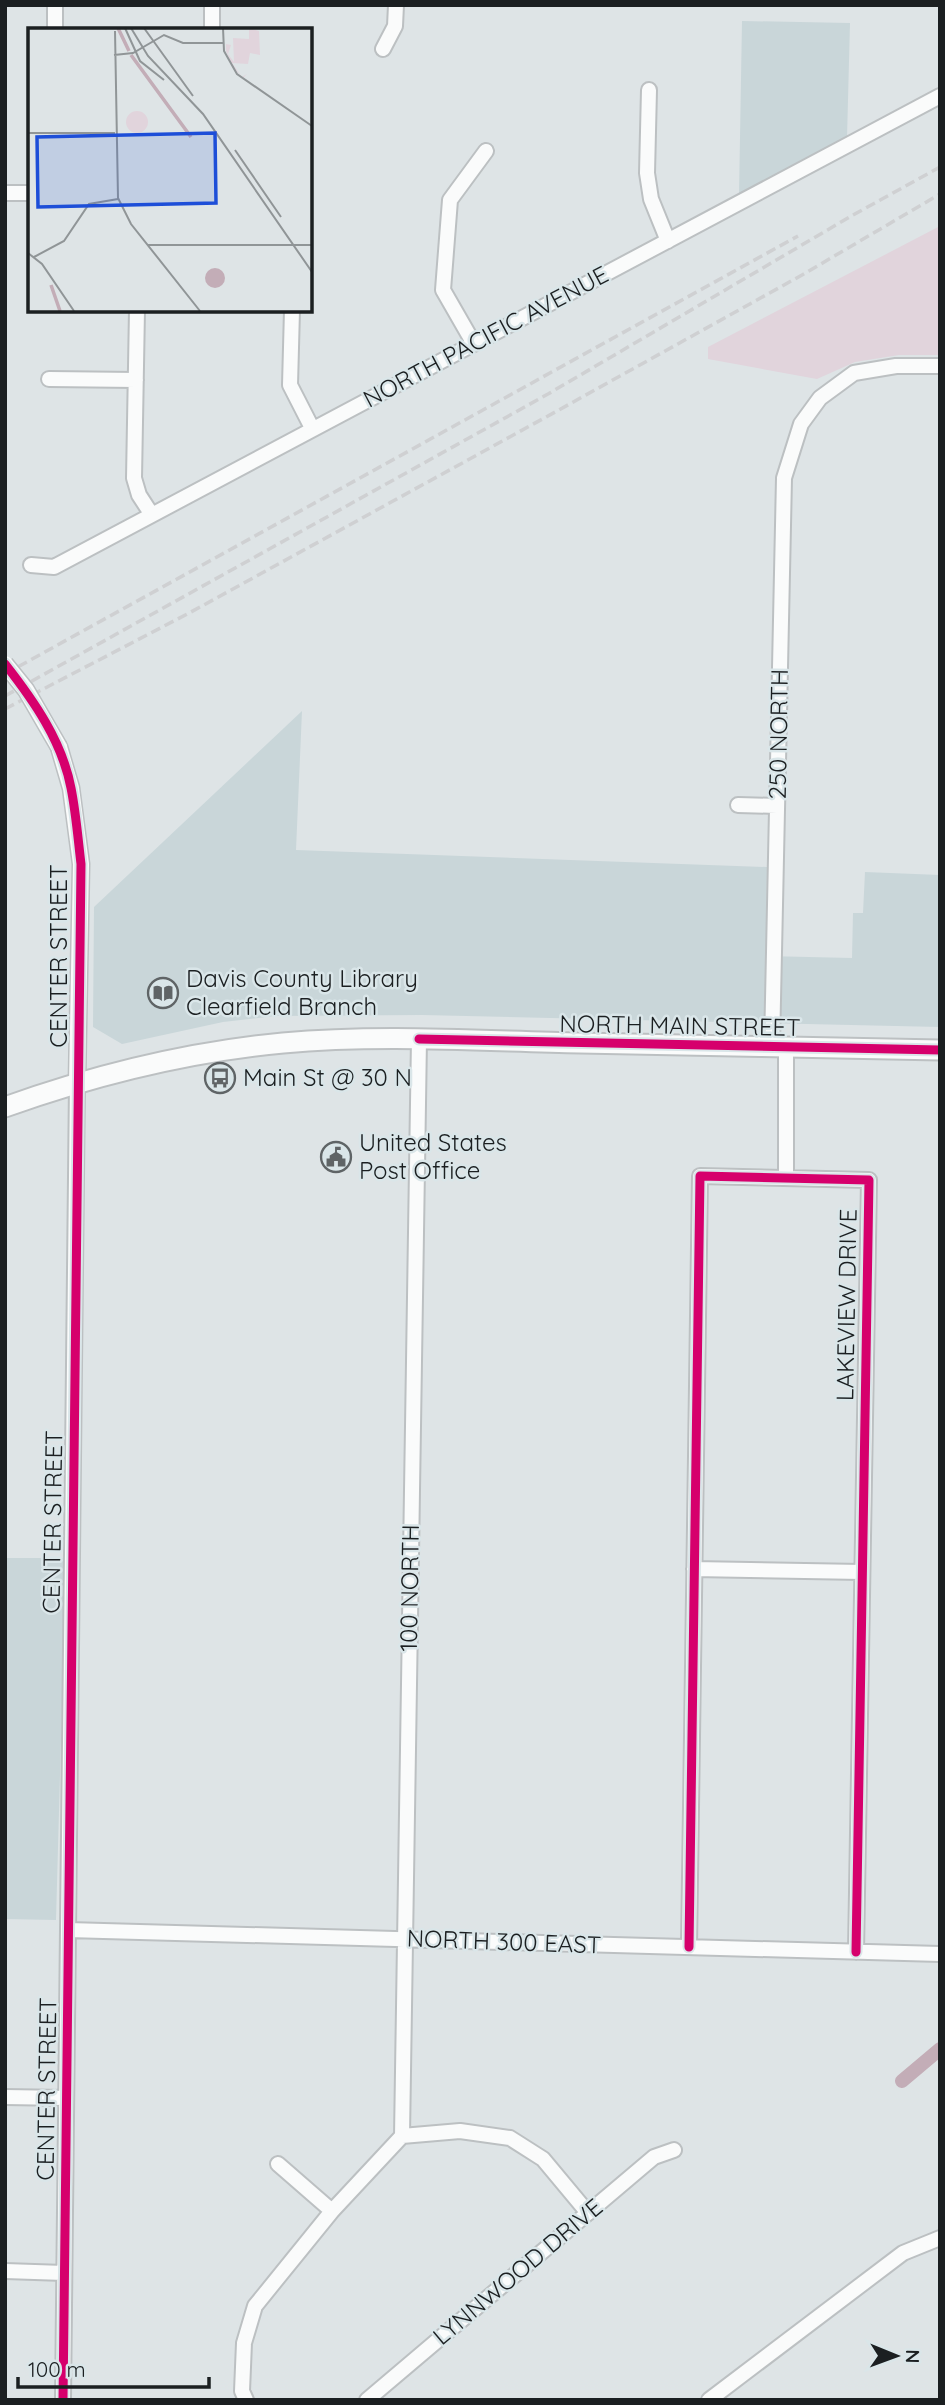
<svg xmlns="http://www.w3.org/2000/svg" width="945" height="2405" font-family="Quicksand,sans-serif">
	<rect width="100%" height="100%" fill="#dee4e6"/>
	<path fill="#c9d6d9" d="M 742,21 L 850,23 L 847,138 L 739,196 Z
		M 302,711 L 296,850 L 767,867 L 766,956 L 852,958 L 853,913 L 863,913 L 865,872 L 940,875 L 940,1027 L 422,1015 L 275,1016 L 223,1022 L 122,1044 L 93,1027 L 94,907 Z
		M 5,1558 L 66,1558 L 56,1920 L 5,1919 Z"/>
	<path fill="#e1d4dc" d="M 940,226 L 940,355 L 899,355 L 855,362 L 817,379 L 708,359 L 708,347 Z"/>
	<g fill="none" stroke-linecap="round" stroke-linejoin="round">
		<path stroke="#c3adb7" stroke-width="14" d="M 902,2081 L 940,2049"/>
		<g stroke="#bcc0c2" stroke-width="18">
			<path id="minor" d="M 55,30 L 55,5
				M 212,30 L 212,5
				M 383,49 L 395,26 L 396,5
				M 649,90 L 647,173 L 651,199 L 668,241
				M 5,193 L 30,193
				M 137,310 L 134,478 L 139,495 L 152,515
				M 292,310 L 290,385 L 312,428
				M 474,344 L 443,290 L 450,200 L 486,151
				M 49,379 L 136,380
				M 31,565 L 54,567 L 940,96
				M 738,805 L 777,806
				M 772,1047 L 784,478 L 801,424 L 820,398 L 854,373 L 896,366 L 940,366
				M 786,1047 L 786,1178
				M 694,1569 L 862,1572
				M 68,1930 L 940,1954
				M 689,1947 L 700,1176 L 869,1180 L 856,1952
				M 5,2097 L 66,2098
				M 402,2136 L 419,1039
				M 278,2164 L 332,2211
				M 5,2271 L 64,2273
				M 63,2400 L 77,1083
				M 246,2400 L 242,2391 L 244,2343 L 255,2306 L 332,2211 L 402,2136 L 460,2131 L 510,2138 L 543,2159 L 588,2213
				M 367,2400 L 654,2157 L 674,2150
				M 709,2400 L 903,2253 L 940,2238"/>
		</g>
		<g stroke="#bcc0c2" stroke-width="19">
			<path id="tertiary" d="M 59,747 L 71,788 L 81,864 L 77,1083"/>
		</g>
		<g stroke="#bcc0c2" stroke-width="23">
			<path id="secondary" d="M 5,1107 C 95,1075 188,1052 283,1043 C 381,1034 481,1041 580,1043 C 700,1045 820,1048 940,1050"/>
		</g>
		<use href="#minor" stroke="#fafbfb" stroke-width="14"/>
		<use href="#tertiary" stroke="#fafbfb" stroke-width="16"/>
		<use href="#secondary" stroke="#fafbfb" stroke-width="19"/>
		<path stroke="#cfd0d2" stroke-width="3.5" stroke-dasharray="10 5" stroke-linecap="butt" d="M 5,674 L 798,236
			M 5,696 L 548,394 L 853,215 L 940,167
			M 5,709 L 191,612 L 557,411 L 802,275 L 940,194"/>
		<g stroke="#bcc0c2" stroke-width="19" stroke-linecap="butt">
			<path id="tertiary-bridge" d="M 5,664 L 26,690 L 59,747"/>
		</g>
		<use href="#tertiary-bridge" stroke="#fafbfb" stroke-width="16"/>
		<g stroke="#dae6e9" stroke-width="13">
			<path id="cycleway" d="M 5,664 C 34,701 62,741 71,788 C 76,813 78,839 81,864 L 63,2400
				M 419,1039 L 940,1050
				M 689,1947 L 700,1176 L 869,1180 L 856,1952"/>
		</g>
		<use href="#cycleway" stroke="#d6006c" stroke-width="9"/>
	</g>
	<defs>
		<g id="library-ring" transform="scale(1.575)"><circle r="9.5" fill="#dae6e9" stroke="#5f6466" stroke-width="1.5"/><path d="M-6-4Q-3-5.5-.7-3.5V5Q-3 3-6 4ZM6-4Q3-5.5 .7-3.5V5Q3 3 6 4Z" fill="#5f6466"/></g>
		<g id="bus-ring" transform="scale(1.575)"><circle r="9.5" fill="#dae6e9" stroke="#5f6466" stroke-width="1.5"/><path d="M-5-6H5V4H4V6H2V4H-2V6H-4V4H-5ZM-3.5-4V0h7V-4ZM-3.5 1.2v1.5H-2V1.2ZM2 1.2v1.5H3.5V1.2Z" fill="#5f6466"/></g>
		<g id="civic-ring" transform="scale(1.575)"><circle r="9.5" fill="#dae6e9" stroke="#5f6466" stroke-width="1.5"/><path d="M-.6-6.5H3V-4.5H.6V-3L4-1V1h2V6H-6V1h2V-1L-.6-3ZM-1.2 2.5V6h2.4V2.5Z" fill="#5f6466"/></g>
	</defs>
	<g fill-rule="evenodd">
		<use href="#library-ring" x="163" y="993"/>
		<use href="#bus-ring" x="220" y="1078"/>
		<use href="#civic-ring" x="336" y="1157"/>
	</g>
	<g text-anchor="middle" stroke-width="5" stroke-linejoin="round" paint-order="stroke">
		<g font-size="24" fill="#1b1f21" stroke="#dae6e9">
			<text transform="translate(486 337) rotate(-28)" y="8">NORTH PACIFIC AVENUE</text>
			<text transform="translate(779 734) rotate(-89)" y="8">250 NORTH</text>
			<text transform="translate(59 956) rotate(-90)" y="8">CENTER STREET</text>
			<text transform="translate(680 1026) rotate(1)" y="8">NORTH MAIN STREET</text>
			<text transform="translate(847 1305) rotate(-89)" y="8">LAKEVIEW DRIVE</text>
			<text transform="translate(53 1522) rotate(-89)" y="8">CENTER STREET</text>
			<text transform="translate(410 1588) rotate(-89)" y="8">100 NORTH</text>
			<text transform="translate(504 1942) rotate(2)" y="8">NORTH 300 EAST</text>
			<text transform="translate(47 2089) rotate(-89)" y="8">CENTER STREET</text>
			<text transform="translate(518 2272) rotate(-40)" y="8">LYNNWOOD DRIVE</text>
		</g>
		<g font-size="24" fill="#1b1f21" stroke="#dae6e9" text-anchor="start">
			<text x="186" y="987">Davis County Library<tspan x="186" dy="28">Clearfield Branch</tspan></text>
			<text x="243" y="1086">Main St @ 30 N</text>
			<text x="359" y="1151">United States<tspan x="359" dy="28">Post Office</tspan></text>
		</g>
	</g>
	<g transform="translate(28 28)">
		<rect width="284" height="284" fill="#dee4e6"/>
		<path d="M 221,0 L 231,3 L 232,27 L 222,25 L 220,36 L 204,35 L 214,49 L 219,46 L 215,50 L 205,39 L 198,23 L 198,16 L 203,17 L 200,26 L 206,34 L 205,10 L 221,11 ZM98 94a11 11 0 1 1 22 0a11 11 0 1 1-22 0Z" fill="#e1d4dc"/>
		<path d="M177 250a10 10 0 1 1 20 0a10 10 0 1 1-20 0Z" fill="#c3adb7"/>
		<path fill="none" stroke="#c3adb7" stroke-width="3.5" d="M 90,0 L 101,23M 103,27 L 163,109M 23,257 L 32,283"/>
		<path fill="none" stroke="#909597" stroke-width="2" d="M 97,0 L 112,33 L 136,52M 103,0 L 120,28 L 175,86 L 284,244M 116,0 L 165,68M 195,0 L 196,23 L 209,46 L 284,98M 87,3 L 90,170 L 103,196 L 172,283M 86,27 L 105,25 L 136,7 L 155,15 L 195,15M 0,105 L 87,105M 207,122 L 253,189M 120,217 L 284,217M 0,225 L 14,236 L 46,283M 6,229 L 36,213 L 61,176 L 90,171"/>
		<path fill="#1d4ed8" fill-opacity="0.15" stroke="#1d4ed8" stroke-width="3.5" d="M 187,105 L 188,175 L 10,179 L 9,109 Z"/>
		<rect width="284" height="284" fill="none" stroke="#1b1f21" stroke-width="3.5"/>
	</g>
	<rect width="945" height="2405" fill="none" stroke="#1b1f21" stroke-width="14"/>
	<g transform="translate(896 2356) rotate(91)" stroke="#dae6e9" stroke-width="5" paint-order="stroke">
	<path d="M0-5L12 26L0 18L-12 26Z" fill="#1b1f21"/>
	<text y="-10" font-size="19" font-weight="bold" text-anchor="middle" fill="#1b1f21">N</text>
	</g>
	<path d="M18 2377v10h191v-10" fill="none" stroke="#1b1f21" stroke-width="3.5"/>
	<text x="28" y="2377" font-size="21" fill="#1b1f21" stroke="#dae6e9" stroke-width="5" paint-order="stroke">100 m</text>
</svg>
